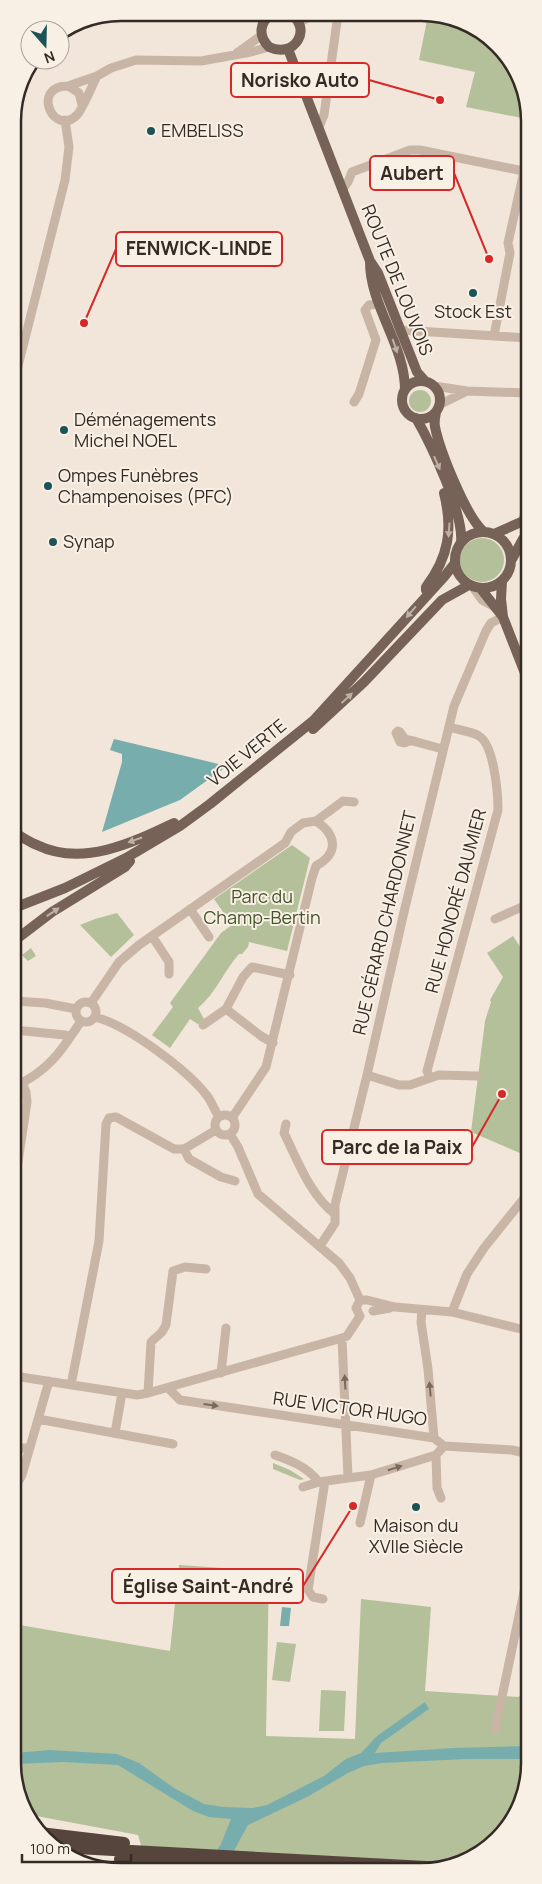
<svg xmlns="http://www.w3.org/2000/svg" width="542" height="1884" font-family="Manrope,sans-serif">
	<rect width="100%" height="100%" fill="#f1e6d9"/>
	<path fill="#b4c099" d="M 428,15 L 442,15 L 498,45 L 527,100 L 527,119 L 466,107 L 475,72 L 419,60 Z
		M409 401a11 11 0 1 1 22 0a11 11 0 1 1-22 0Z
		M460 560a22 22 0 1 1 44 0a22 22 0 1 1-44 0Z
		M 292,845 L 310,858 L 287,951 L 249,942 L 248,947 L 242,954 L 239,954 C 224,971 216,993 198,1008 L 204,1019 L 198,1024 L 190,1019 L 170,1048 L 152,1035 L 173,1007 L 170,1003 L 221,933 L 232,925 L 214,899 Z
		M 117,913 L 134,935 L 111,957 L 80,925 L 95,919 Z
		M 513,936 L 528,959 L 529,1157 L 471,1132 L 485,1021 L 491,1002 L 490,1000 L 503,977 L 487,953 Z
		M 31,948 L 36,956 L 28,961 L 22,955 Z
		M 273,1463 L 290,1470 L 304,1479 L 300,1480 L 273,1469 Z
		M 179,1565 L 269,1571 L 266,1736 L 355,1739 L 361,1599 L 431,1607 L 425,1691 L 518,1697 L 529,1691 L 529,1770 L 503,1834 L 442,1869 L 148,1869 L 138,1835 L 31,1815 L 15,1784 L 14,1624 L 170,1651 Z
		M 277,1642 L 296,1644 L 290,1682 L 272,1680 Z
		M 321,1690 L 346,1691 L 344,1731 L 319,1731 Z"/>
	<path fill="#78adae" d="M 114,739 L 227,766 L 180,800 L 102,832 L 122,762 L 122,754 L 110,750 Z
		M 282,1607 L 291,1608 L 289,1626 L 280,1626 Z
		M 425,1702 L 429,1709 L 381,1743 L 375,1753 L 454,1748 L 529,1746 L 529,1759 L 466,1759 L 382,1763 L 364,1766 L 348,1773 L 307,1797 L 248,1825 L 224,1869 L 205,1869 L 221,1844 L 231,1819 L 209,1817 L 193,1811 L 118,1765 L 63,1762 L 15,1764 L 15,1753 L 50,1750 L 117,1754 L 139,1763 L 174,1788 L 204,1804 L 224,1807 L 253,1808 L 267,1805 L 324,1776 L 346,1759 L 361,1753 L 377,1736 Z"/>
	<g fill="none" stroke-linecap="round" stroke-linejoin="round">
		<path stroke="#c9b5a5" stroke-width="9" d="M 299,23 L 314,14
			M 237,53 L 262,35
			M 68,86 L 97,76 L 111,68 L 136,60 L 201,61 L 251,52 L 269,47
			M 82,105 L 79,93 L 68,86 C 30,86 54,138 77,115 C 82,110 93,84 97,76
			M 319,127 L 324,115 L 338,14
			M 343,189 L 348,182 L 352,172 L 410,150 L 420,150 L 528,172
			M 400,330 L 528,338
			M 494,336 L 510,253 L 508,243 L 524,171
			M 13,386 L 65,180 L 69,147 L 65,120
			M 434,386 L 467,391 L 528,393
			M 354,402 L 359,394 L 376,340 L 365,310 L 369,305 L 379,304
			M 439,405 L 467,391
			M 13,479 L 17,493 L 13,512
			M 522,522 L 528,503
			M 472,586 L 482,600 L 495,607
			M 410,741 L 404,743 L 400,742 L 396,733 L 398,731 L 400,732 L 405,739 C 418,742 430,746 443,749
			M 190,909 L 209,937
			M 495,919 L 524,906 L 528,906
			M 152,936 L 169,962 L 169,974
			M 14,1001 L 45,1003 L 76,1009
			M76 1012a10 10 0 1 1 20 0a10 10 0 1 1-20 0Z
			M 91,1003 L 119,962 L 139,945 L 285,843 L 291,832 L 303,823 L 316,821 L 343,801 L 354,802
			M 226,1009 L 261,1036 L 273,1043
			M 95,1017 C 127,1025 188,1070 208,1097 C 212,1103 215,1111 219,1117
			M 203,1025 L 226,1009 L 243,977 L 252,967 L 290,975
			M 14,1030 L 65,1035 L 70,1037
			M 367,1075 L 399,1085 L 410,1085 L 439,1075 L 477,1076
			M 430,1078 L 427,1071 L 498,810 C 498,793 494,745 479,736 C 471,731 458,730 449,727
			M 14,1087 C 48,1071 61,1052 81,1021
			M215 1125a10 10 0 1 1 20 0a10 10 0 1 1-20 0Z
			M 232,1118 L 266,1067 L 312,878 L 316,866 C 339,853 337,835 316,821
			M 286,1124 L 284,1133 C 298,1161 310,1195 335,1214
			M 230,1134 L 238,1147 L 258,1194 L 339,1263 L 350,1278 L 360,1300
			M 184,1149 L 189,1159 L 221,1177 L 235,1181
			M 14,1188 L 27,1102 L 26,1092 L 22,1083
			M 320,1246 L 335,1223 L 335,1205 L 367,1075 L 404,912 L 454,706 L 486,631 L 491,623 L 503,617
			M 422,1310 L 421,1322 L 428,1369 L 434,1438
			M 373,1311 L 390,1308
			M 452,1312 L 467,1274 L 484,1248 L 529,1192
			M 360,1316 L 356,1308 L 360,1300 L 367,1300 L 395,1307 L 452,1312 L 529,1331
			M 342,1338 L 348,1478 L 371,1475 L 436,1455 L 444,1446
			M 221,1373 L 226,1328
			M 14,1376 L 137,1395 L 148,1393 L 342,1338 L 347,1336 L 360,1316
			M 71,1385 L 99,1241 L 106,1124 L 109,1118 L 116,1117 L 174,1149 L 184,1149 L 216,1130
			M 168,1388 L 180,1400 L 434,1438 L 444,1446 L 512,1450 L 529,1454
			M 148,1393 L 151,1342 L 162,1332 L 166,1325 L 173,1271 L 185,1267 L 206,1269
			M 38,1419 L 173,1444
			M 115,1433 L 122,1393
			M 14,1448 L 29,1448
			M 275,1455 C 292,1461 307,1467 319,1482
			M 436,1455 L 437,1488 L 441,1498
			M 303,1487 L 319,1482 L 348,1478
			M 14,1489 L 22,1475 L 49,1381
			M 360,1523 L 371,1475
			M 323,1599 L 313,1597 L 308,1590 L 325,1481
			M 517,1631 L 529,1634
			M 495,1730 L 529,1568"/>
		<path stroke="#776257" stroke-width="10" d="M 272,14 C 259,22 258,36 269,47 C 295,59 313,28 290,14
			M 288,49 L 370,261 L 378,273 L 417,372 L 425,381
			M 370,262 C 370,306 405,345 405,390
			M402 400a19 19 0 1 1 38 0a19 19 0 1 1-38 0Z
			M 436,412 C 435,417 434,422 435,427 C 440,451 466,517 484,532
			M 416,418 C 431,444 464,514 461,542
			M455 560a28 28 0 1 1 56 0a28 28 0 1 1-56 0Z
			M 494,534 L 528,519
			M 512,559 L 523,539 L 528,535
			M 502,581 L 501,599 L 503,617 L 528,681
			M 481,589 L 503,617
			M 426,590 L 426,587 C 449,557 453,529 444,493
			M 313,729 L 364,682 L 442,600 L 469,585
			M 13,832 C 21,836 29,842 37,845 C 82,867 132,843 174,823
			M 14,908 L 65,888 L 126,858 L 180,826 L 210,804 L 313,721 L 444,577 L 455,563
			M 14,941 L 52,912 L 125,867 L 130,861"/>
		<path stroke="#56453d" stroke-width="12" d="M 40,1833 L 124,1843
			M 58,1847 L 445,1868
			M 120,1859 L 265,1869"/>
	</g>
	<defs><path id="oneway-solid" d="M-6-.8H1V-3.2L6.5 0L1 3.2V.8H-6Z" transform="scale(1.25)"/></defs>
	<g fill="#beb0a5">
		<use href="#oneway-solid" transform="translate(395 346) rotate(71)"/>
		<use href="#oneway-solid" transform="translate(437 463) rotate(66)"/>
		<use href="#oneway-solid" transform="translate(449 530) rotate(94)"/>
		<use href="#oneway-solid" transform="translate(411 612) rotate(131)"/>
		<use href="#oneway-solid" transform="translate(347 698) rotate(-43)"/>
		<use href="#oneway-solid" transform="translate(135 840) rotate(161)"/>
		<use href="#oneway-solid" transform="translate(53 912) rotate(-34)"/>
	</g>
	<g fill="#78695f">
		<use href="#oneway-solid" transform="translate(345 1382) rotate(-93)"/>
		<use href="#oneway-solid" transform="translate(430 1389) rotate(-95)"/>
		<use href="#oneway-solid" transform="translate(211 1405) rotate(8)"/>
		<use href="#oneway-solid" transform="translate(395 1468) rotate(-17)"/>
	</g>
	<g fill="#1c5357" stroke="#f9f0e5" stroke-width="2">
		<circle cx="151" cy="131" r="5"/>
		<circle cx="473" cy="293" r="5"/>
		<circle cx="64" cy="430" r="5"/>
		<circle cx="48" cy="486" r="5"/>
		<circle cx="53" cy="542" r="5"/>
		<circle cx="416" cy="1507" r="5"/>
	</g>
	<g text-anchor="middle" stroke-width="4" stroke-linejoin="round" paint-order="stroke">
		<g font-size="18" fill="#352b26" stroke="#f9f0e5" text-anchor="start">
			<text x="161" y="137">EMBELISS</text>
			<text x="473" y="318" text-anchor="middle">Stock Est</text>
			<text x="74" y="426">Déménagements<tspan x="74" dy="21">Michel NOEL</tspan></text>
			<text x="58" y="482">Ompes Funèbres<tspan x="58" dy="21">Champenoises (PFC)</tspan></text>
			<text x="63" y="548">Synap</text>
			<text x="416" y="1532" text-anchor="middle">Maison du<tspan x="416" dy="21">XVIIe Siècle</tspan></text>
		</g>
		<g font-size="18" fill="#352b26" stroke="#f9f0e5">
			<text transform="translate(397 280) rotate(68)" y="6">ROUTE DE LOUVOIS</text>
			<text transform="translate(247 753) rotate(-39)" y="6">VOIE VERTE</text>
			<text transform="translate(456 901) rotate(-75)" y="6">RUE HONORÉ DAUMIER</text>
			<text transform="translate(385 923) rotate(-77)" y="6">RUE GÉRARD CHARDONNET</text>
			<text transform="translate(350 1409) rotate(8)" y="6">RUE VICTOR HUGO</text>
		</g>
		<g font-size="18" fill="#45532a" stroke="#f9f0e5">
			<text x="262" y="903">Parc du<tspan x="262" dy="21">Champ-Bertin</tspan></text>
		</g>
	</g>
	<path d="M0 0H542V1884H0ZM121 21H421A100 100 0 0 1 521 121V1763A100 100 0 0 1 421 1863H121A100 100 0 0 1 21 1763V121A100 100 0 0 1 121 21Z" fill="#f9f0e5" fill-rule="evenodd"/>
	<path fill="none" stroke="#352b26" stroke-width="2.5" d="M121 21H421A100 100 0 0 1 521 121V1763A100 100 0 0 1 421 1863H121A100 100 0 0 1 21 1763V121A100 100 0 0 1 121 21Z"/>
	<path fill="none" stroke="#d62828" stroke-width="2" d="M440 100L369 80M489 259L454 173M84 323L116 249M502 1094L472 1147M353 1506L303 1586"/>
	<g fill="#d62828" stroke="#f9f0e5" stroke-width="2">
		<circle cx="440" cy="100" r="5"/>
		<circle cx="489" cy="259" r="5"/>
		<circle cx="84" cy="323" r="5"/>
		<circle cx="502" cy="1094" r="5"/>
		<circle cx="353" cy="1506" r="5"/>
	</g>
	<g fill="#f9f0e5" stroke="#d62828" stroke-width="2">
		<rect x="231" y="63" width="138" height="34" rx="5"/>
		<rect x="370" y="156" width="84" height="34" rx="5"/>
		<rect x="116" y="232" width="166" height="34" rx="5"/>
		<rect x="322" y="1130" width="150" height="34" rx="5"/>
		<rect x="112" y="1569" width="191" height="34" rx="5"/>
	</g>
	<g font-size="19" text-anchor="middle" font-weight="bold" fill="#352b26">
		<text x="300" y="87">Norisko Auto</text>
		<text x="412" y="180">Aubert</text>
		<text x="199" y="255">FENWICK-LINDE</text>
		<text x="397" y="1154">Parc de la Paix</text>
		<text x="208" y="1593">Église Saint-André</text>
	</g>
	<g transform="translate(45 45) rotate(160)"><circle r="24" fill="#f9f0e5" stroke="#aba199"/>
	<path d="M0-4L9 19L0 12L-9 19Z" fill="#1c5357"/>
	<text y="-8" font-size="14" font-weight="bold" text-anchor="middle" fill="#352b26">N</text>
	</g>
	<path d="M22 1854v8h109v-8" fill="none" stroke="#352b26" stroke-width="2.5"/>
	<text x="30" y="1854" font-size="15" fill="#352b26" stroke="#f9f0e5" stroke-width="4" paint-order="stroke">100 m</text>
</svg>
